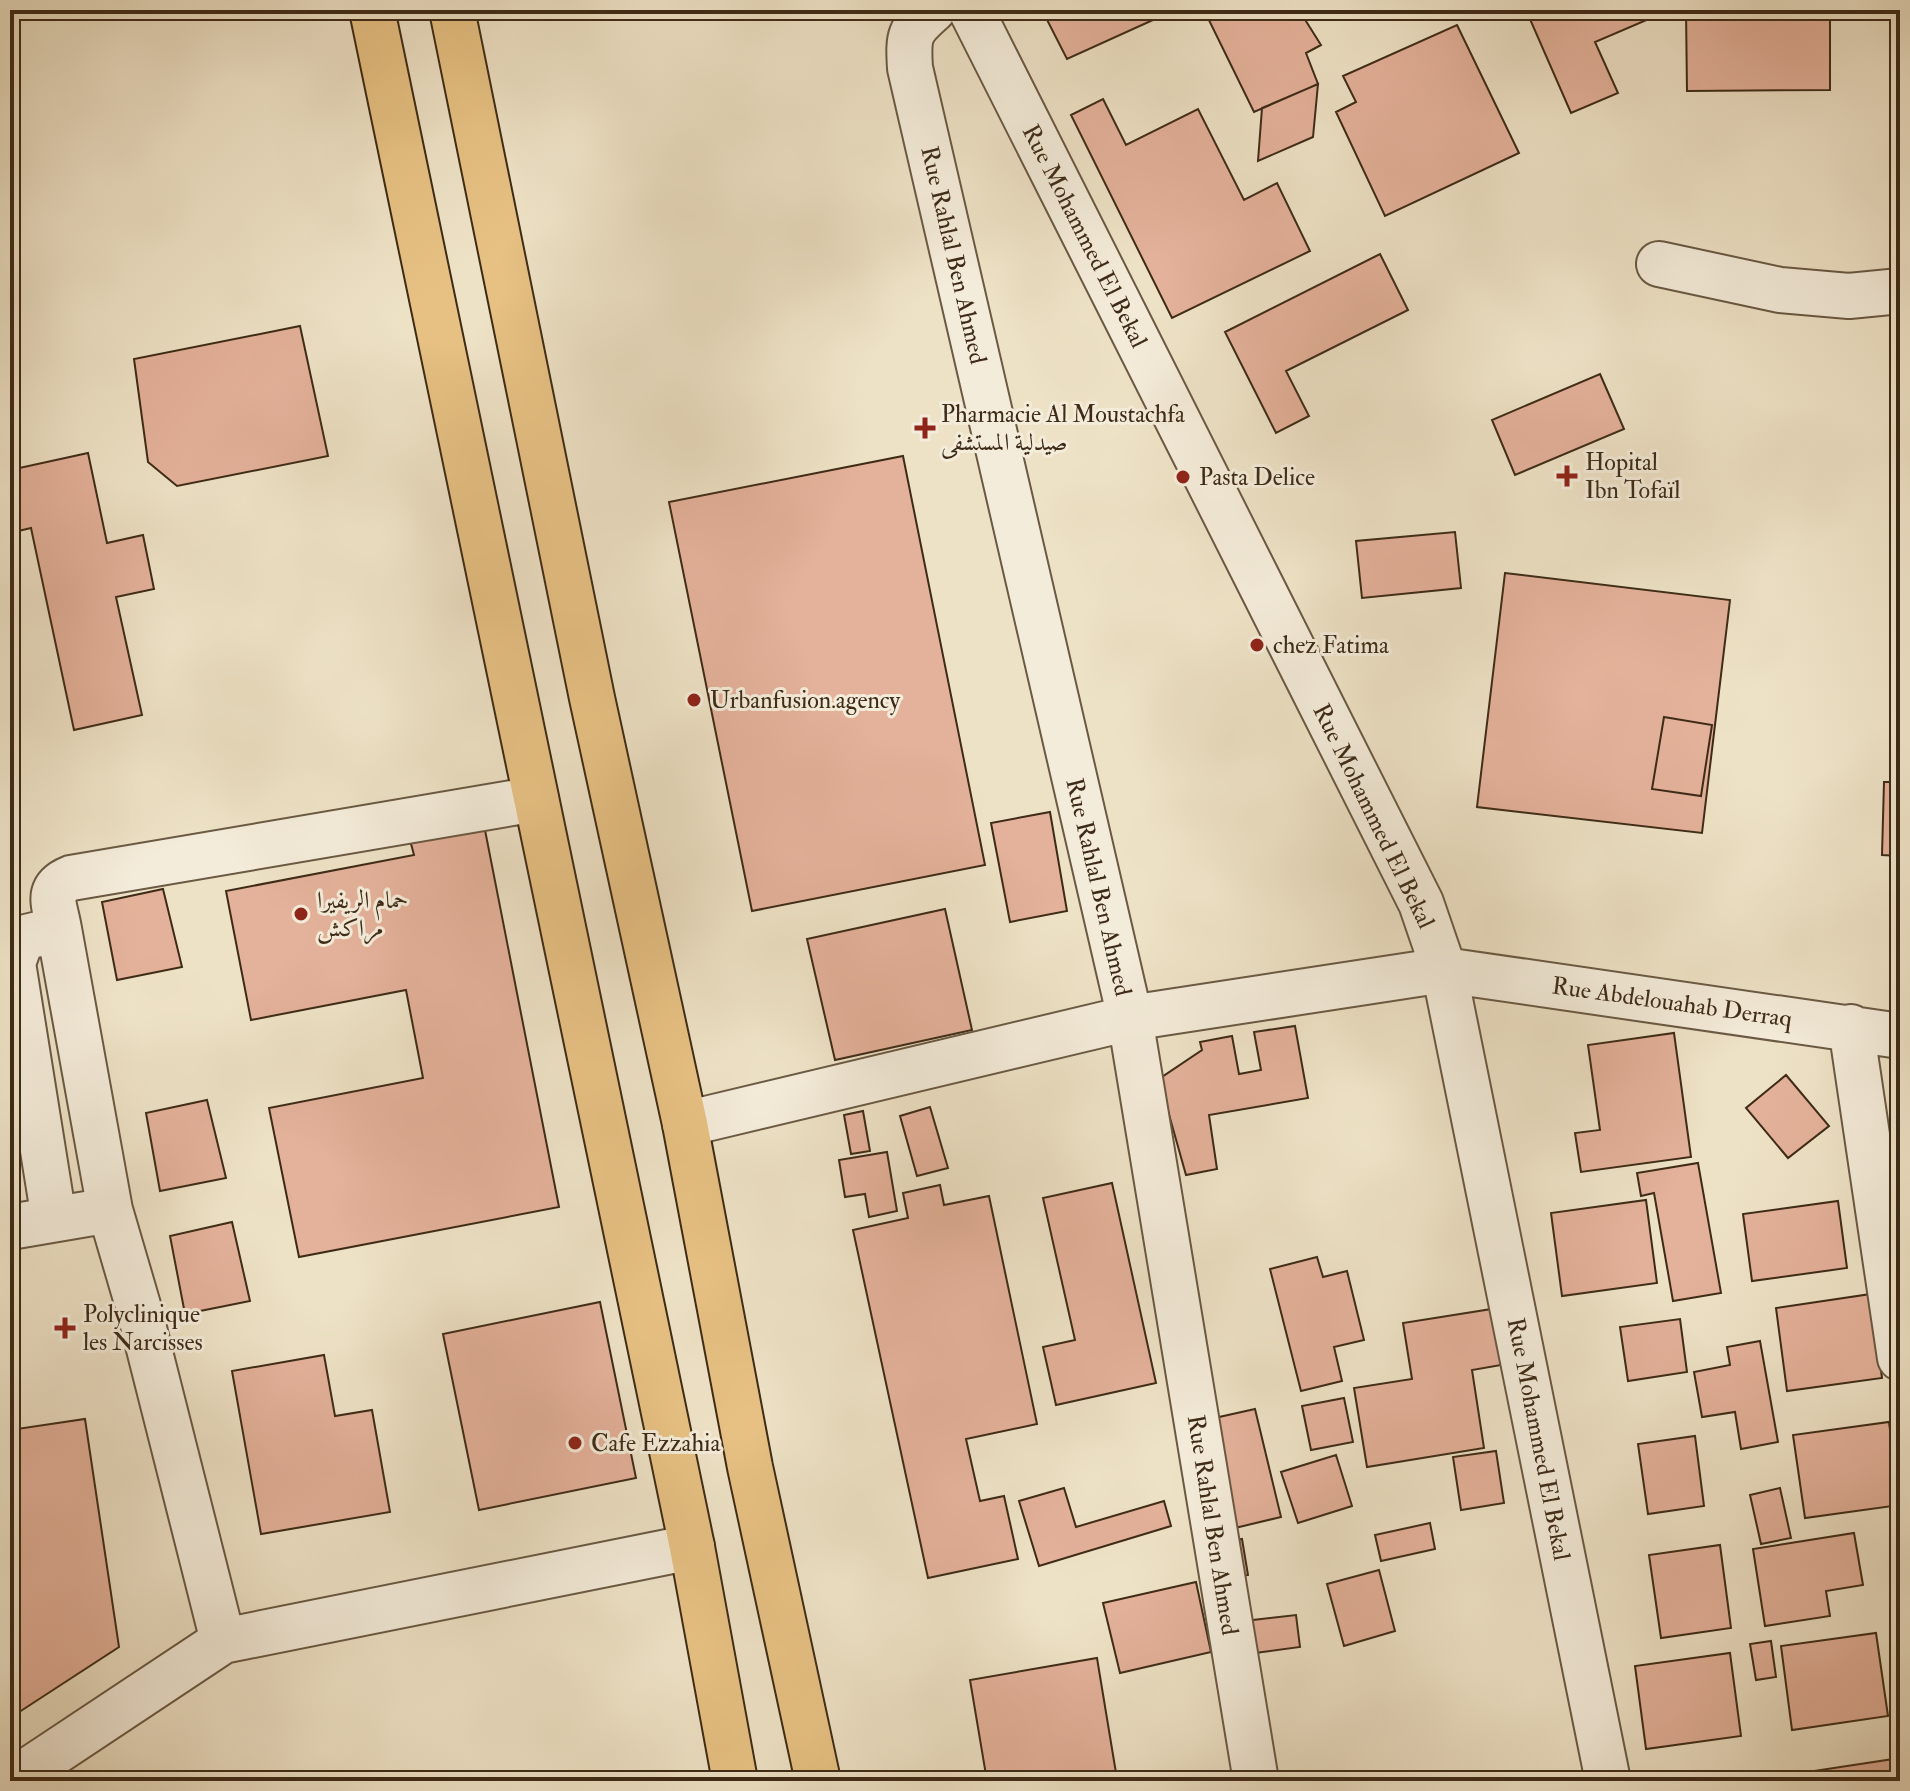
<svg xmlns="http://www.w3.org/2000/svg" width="1910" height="1791" font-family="'IM FELL Double Pica',Amiri,serif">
	<rect width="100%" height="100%" fill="#eee2c6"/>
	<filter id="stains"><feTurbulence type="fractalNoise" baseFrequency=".0025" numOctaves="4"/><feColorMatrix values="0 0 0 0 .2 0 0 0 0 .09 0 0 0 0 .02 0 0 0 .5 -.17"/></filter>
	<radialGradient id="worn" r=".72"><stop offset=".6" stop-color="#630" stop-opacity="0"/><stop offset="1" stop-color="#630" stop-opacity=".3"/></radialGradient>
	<path fill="#e4b19a" stroke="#3e2b17" stroke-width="2" d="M 1042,10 L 1175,10 L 1067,59 Z
		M 1204,10 L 1299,10 L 1321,45 L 1306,53 L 1318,84 L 1254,112 Z
		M 1526,10 L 1662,10 L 1663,13 L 1595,42 L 1618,93 L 1571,113 Z
		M 1686,10 L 1830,10 L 1830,90 L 1687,91 Z
		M 1457,25 L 1519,153 L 1385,216 L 1336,112 L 1356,102 L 1343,76 Z
		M 1318,84 L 1313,137 L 1258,161 L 1262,108 Z
		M 1103,99 L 1126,145 L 1198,109 L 1244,200 L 1277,183 L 1310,251 L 1172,318 L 1071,115 Z
		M 1380,254 L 1408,310 L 1286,371 L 1309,416 L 1276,433 L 1225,332 Z
		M 300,326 L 328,456 L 177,486 L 148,462 L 134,359 Z
		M 1600,374 L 1624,429 L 1515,475 L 1492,420 Z
		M 88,453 L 107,543 L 143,535 L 154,589 L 116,597 L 142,715 L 74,730 L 31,528 L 10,533 L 10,470 Z
		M 903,456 L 985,865 L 752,911 L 669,502 Z
		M 1455,532 L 1461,588 L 1362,598 L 1356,541 Z
		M 1505,573 L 1730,600 L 1702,833 L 1477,807 Z
		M 1664,717 L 1712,725 L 1701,796 L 1652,789 Z
		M 1884,782 L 1900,782 L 1900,856 L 1882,855 Z
		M 1050,812 L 1067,911 L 1010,922 L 991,823 Z
		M 484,825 L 559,1207 L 299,1257 L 269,1108 L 423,1078 L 406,990 L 251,1020 L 226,891 L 414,855 L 410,840 Z
		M 10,844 L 16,868 L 10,869 Z
		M 163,889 L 182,967 L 117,980 L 102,902 Z
		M 945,909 L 972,1030 L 835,1060 L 807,939 Z
		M 1295,1026 L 1308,1098 L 1209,1115 L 1217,1169 L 1186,1175 L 1159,1079 L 1202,1050 L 1200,1042 L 1232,1036 L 1239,1074 L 1261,1070 L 1254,1032 Z
		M 1674,1033 L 1691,1157 L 1581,1172 L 1575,1133 L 1600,1130 L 1588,1045 Z
		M 1786,1075 L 1829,1126 L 1788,1158 L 1746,1108 Z
		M 207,1100 L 226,1178 L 160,1191 L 146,1113 Z
		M 930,1107 L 948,1168 L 917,1176 L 900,1116 Z
		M 863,1111 L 870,1151 L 851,1154 L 844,1115 Z
		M 887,1152 L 897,1211 L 869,1217 L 865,1194 L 845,1197 L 839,1160 Z
		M 1698,1163 L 1721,1293 L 1673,1301 L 1654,1193 L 1641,1196 L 1637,1173 Z
		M 1112,1183 L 1156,1383 L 1056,1405 L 1043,1347 L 1075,1340 L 1043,1198 Z
		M 940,1185 L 944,1205 L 989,1196 L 1037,1424 L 966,1439 L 980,1501 L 1004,1496 L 1018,1559 L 928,1578 L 853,1230 L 908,1218 L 903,1193 Z
		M 1646,1200 L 1657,1283 L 1562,1296 L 1551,1213 Z
		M 1838,1201 L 1847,1268 L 1752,1281 L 1743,1214 Z
		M 232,1222 L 250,1301 L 185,1314 L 170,1236 Z
		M 1317,1257 L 1323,1277 L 1347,1271 L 1364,1340 L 1334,1347 L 1342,1381 L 1301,1391 L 1270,1269 Z
		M 1871,1294 L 1882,1378 L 1787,1391 L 1776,1308 Z
		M 600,1302 L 636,1478 L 479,1510 L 443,1334 Z
		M 1498,1308 L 1507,1364 L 1472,1370 L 1484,1448 L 1367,1467 L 1354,1388 L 1412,1379 L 1403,1323 Z
		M 1680,1319 L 1687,1372 L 1628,1381 L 1620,1327 Z
		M 1760,1341 L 1778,1442 L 1741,1449 L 1735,1412 L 1702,1417 L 1694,1372 L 1730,1365 L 1727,1347 Z
		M 324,1355 L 335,1416 L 372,1410 L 390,1512 L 261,1534 L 232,1371 Z
		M 1344,1398 L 1353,1442 L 1311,1450 L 1302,1406 Z
		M 1255,1409 L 1281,1517 L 1235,1528 L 1210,1419 Z
		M 85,1419 L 119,1647 L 10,1718 L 10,1430 Z
		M 1889,1422 L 1900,1505 L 1805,1518 L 1793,1435 Z
		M 1695,1436 L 1704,1506 L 1648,1514 L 1638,1444 Z
		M 1496,1451 L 1504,1503 L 1461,1510 L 1453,1457 Z
		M 1336,1455 L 1352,1506 L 1298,1523 L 1281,1472 Z
		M 1064,1488 L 1076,1527 L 1164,1501 L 1171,1526 L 1039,1566 L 1019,1501 Z
		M 1780,1488 L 1791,1538 L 1761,1544 L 1750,1495 Z
		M 1430,1523 L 1435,1549 L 1381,1561 L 1375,1535 Z
		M 1854,1533 L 1863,1585 L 1826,1591 L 1830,1616 L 1765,1626 L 1753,1549 Z
		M 1242,1539 L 1248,1575 L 1231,1578 L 1224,1542 Z
		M 1720,1545 L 1731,1628 L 1661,1638 L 1649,1555 Z
		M 1379,1570 L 1395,1631 L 1344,1646 L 1327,1584 Z
		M 1196,1582 L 1211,1652 L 1120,1673 L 1103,1603 Z
		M 1296,1615 L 1300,1647 L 1240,1655 L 1236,1622 Z
		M 1876,1633 L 1888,1716 L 1792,1730 L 1781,1646 Z
		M 1771,1641 L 1776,1677 L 1756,1680 L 1750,1644 Z
		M 1730,1653 L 1741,1736 L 1646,1749 L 1635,1666 Z
		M 1097,1658 L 1117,1779 L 1103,1781 L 987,1781 L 970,1680 Z
		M 1900,1758 L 1900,1781 L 1795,1781 L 1794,1774 Z
		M 1746,1775 L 1747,1781 L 1705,1781 Z"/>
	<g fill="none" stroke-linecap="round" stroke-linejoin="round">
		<g stroke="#6a5943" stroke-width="48">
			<path id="minor" d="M 933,10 C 909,31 908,35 910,68 L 1130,1018 L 1256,1781
				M 971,10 L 1421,903 L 1444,970 L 1608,1781
				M 1659,264 L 1780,290 L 1849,296 L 1900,291
				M 59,929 C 55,905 44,889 71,878 L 536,799
				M 1851,1027 L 1900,1358
				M 685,1124 L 1130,1018 L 1444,970 L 1900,1036
				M 54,1219 L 13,963 L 22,938 L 59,929 L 110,1210
				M 10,1227 L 110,1210 L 139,1309 L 223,1641
				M 12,1781 L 223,1641 L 692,1547"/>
		</g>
		<g stroke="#3e2b17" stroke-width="48">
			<path id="major" d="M 372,10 L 692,1547 L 735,1781
				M 452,10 L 592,698 L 685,1124 L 750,1467 L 818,1781"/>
		</g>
		<use href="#minor" stroke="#f4ecda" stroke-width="44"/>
		<use href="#major" stroke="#e7c183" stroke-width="44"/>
	</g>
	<g fill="#8f2418" stroke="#f4ecda" stroke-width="3">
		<path d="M921 416h8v8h8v8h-8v8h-8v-8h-8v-8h8z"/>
		<path d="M1563 464h8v8h8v8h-8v8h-8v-8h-8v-8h8z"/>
		<circle cx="1183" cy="477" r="8"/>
		<circle cx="1257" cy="645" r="8"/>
		<circle cx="694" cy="700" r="8"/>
		<circle cx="301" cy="914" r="8"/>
		<path d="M61 1316h8v8h8v8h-8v8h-8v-8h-8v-8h8z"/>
		<circle cx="575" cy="1443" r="8"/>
	</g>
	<g text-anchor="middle" stroke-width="6" stroke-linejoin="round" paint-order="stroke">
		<g font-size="24" fill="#3e2b17" stroke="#f4ecda">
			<text transform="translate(1085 236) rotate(63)" y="8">Rue Mohammed El Bekal</text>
			<text transform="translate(954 255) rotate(77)" y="8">Rue Rahlal Ben Ahmed</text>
			<text transform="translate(1374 816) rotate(64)" y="8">Rue Mohammed El Bekal</text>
			<text transform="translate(1099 887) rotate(77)" y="8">Rue Rahlal Ben Ahmed</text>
			<text transform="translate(1672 1002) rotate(8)" y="8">Rue Abdelouahab Derraq</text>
			<text transform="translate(1539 1439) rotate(79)" y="8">Rue Mohammed El Bekal</text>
			<text transform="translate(1213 1525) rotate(81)" y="8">Rue Rahlal Ben Ahmed</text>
		</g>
		<g font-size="24" fill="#3e2b17" stroke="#f4ecda" text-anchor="start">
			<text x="941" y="422">Pharmacie Al Moustachfa<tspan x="941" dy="28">صيدلية المستشفى</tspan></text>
			<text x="1585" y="470">Hopital<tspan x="1585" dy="28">Ibn Tofaïl</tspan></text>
			<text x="1199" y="485">Pasta Delice</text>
			<text x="1273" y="653">chez Fatima</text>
			<text x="710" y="708">Urbanfusion.agency</text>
			<text x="317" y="908">حمام الريفيرا<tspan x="317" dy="28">مراكش</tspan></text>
			<text x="83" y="1322">Polyclinique<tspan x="83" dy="28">les Narcisses</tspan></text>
			<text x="591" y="1451">Cafe Ezzahia</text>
		</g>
	</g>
	<rect width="1910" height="1791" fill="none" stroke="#eee2c6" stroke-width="40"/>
	<rect x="12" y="12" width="1886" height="1767" fill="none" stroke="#3e2b17" stroke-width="4"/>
	<rect x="20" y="20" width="1870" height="1751" fill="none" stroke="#3e2b17" stroke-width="2"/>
	<rect width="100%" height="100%" filter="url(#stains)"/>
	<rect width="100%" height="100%" fill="url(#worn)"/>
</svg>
